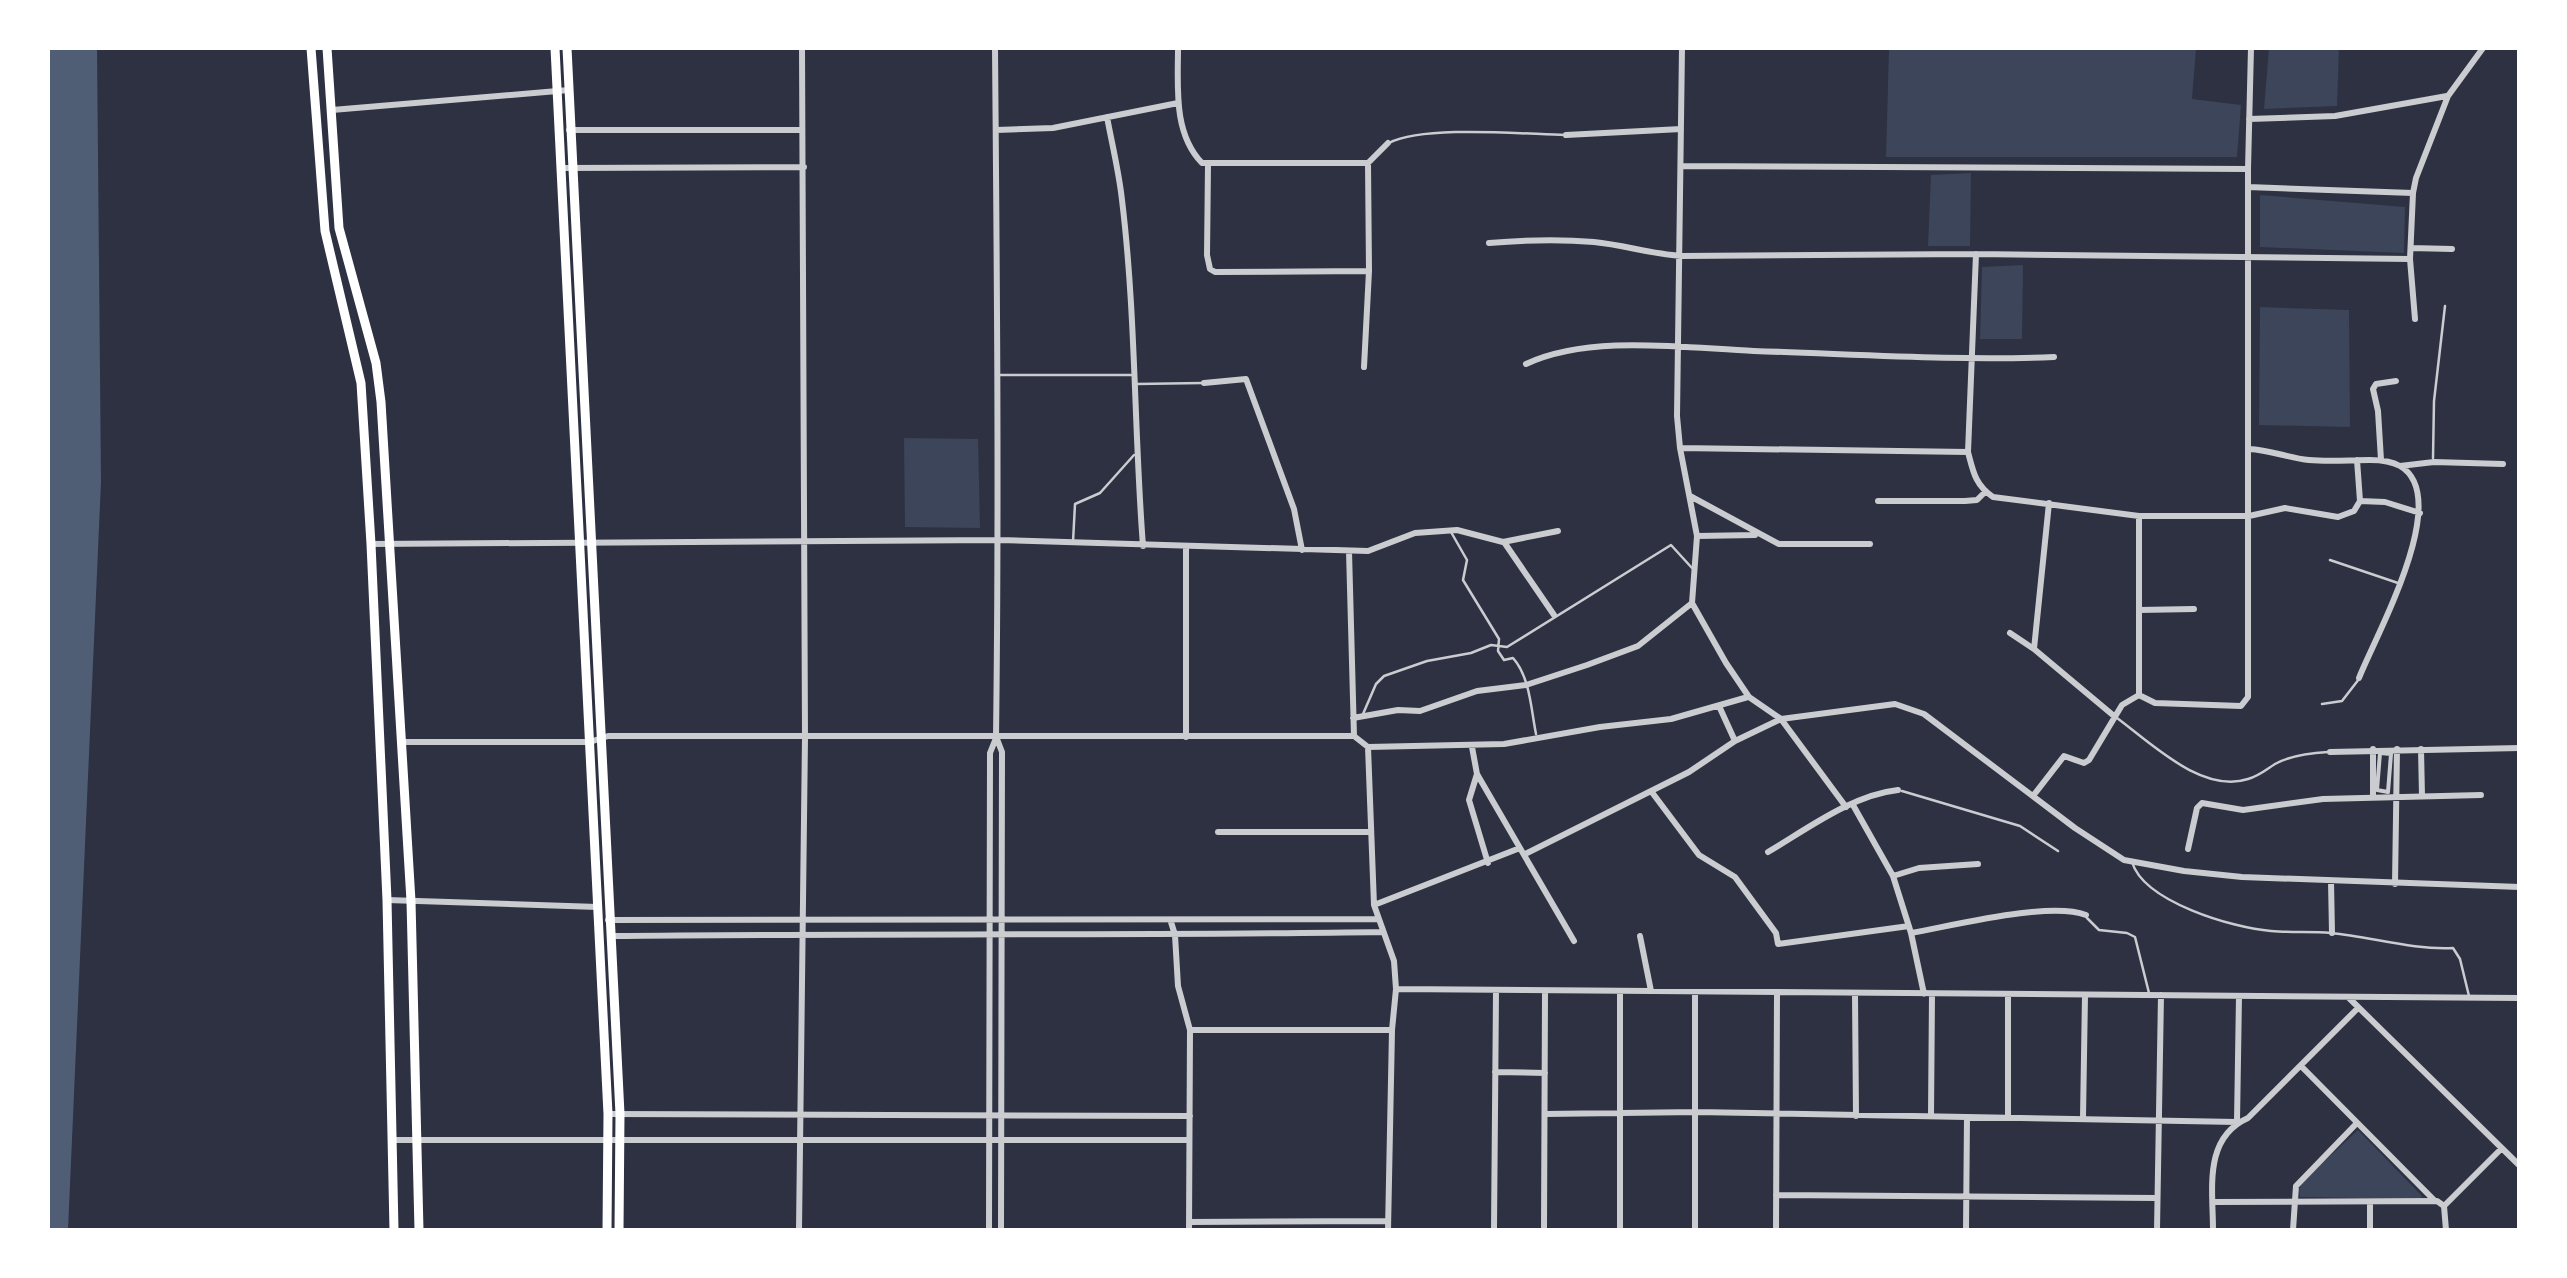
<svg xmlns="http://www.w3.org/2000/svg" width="2567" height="1278" font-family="Arial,sans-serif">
	<rect width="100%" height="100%" fill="#2d3142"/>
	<path fill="#3c4559" d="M 1889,48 L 2196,48 L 2192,99 L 2241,105 L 2237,157 L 1886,157 Z
		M 2269,48 L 2339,48 L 2337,106 L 2264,109 Z
		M 1971,173 L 1970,246 L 1928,246 L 1931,175 Z
		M 2260,195 L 2405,207 L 2404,253 L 2260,247 Z
		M 2023,265 L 2022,339 L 1980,339 L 1982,267 Z
		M 2260,307 L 2349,310 L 2350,427 L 2259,425 Z
		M 904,438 L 978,439 L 980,528 L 905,527 Z
		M 2358,1130 L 2422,1196 L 2421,1199 L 2300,1197 L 2299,1190 L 2303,1181 Z"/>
	<path fill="#4f5d75" d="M 48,48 L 97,48 L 101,482 L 68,1230 L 48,1230 Z"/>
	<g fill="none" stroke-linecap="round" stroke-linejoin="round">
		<path stroke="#caccd0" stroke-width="2.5" d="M 1389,143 C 1424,125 1522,134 1565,135
			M 999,375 L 1131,375
			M 1136,384 L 1203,383
			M 2433,458 L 2434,401 L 2445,306
			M 1451,532 L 1467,560 L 1463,580 L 1499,639 L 1498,651 L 1504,660 L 1513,658 C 1530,677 1531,709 1536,734
			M 1073,542 L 1075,504 L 1100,493 L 1134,455
			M 2330,560 L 2398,583
			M 2322,704 L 2342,701 L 2359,679
			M 1363,714 L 1376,684 L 1384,676 L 1427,661 L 1471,653 L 1491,645 L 1507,647 L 1671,545 L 1692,568
			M 2117,718 C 2151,743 2202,794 2248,779 C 2259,776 2267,769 2275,764 C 2291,755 2311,753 2328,752
			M 1902,791 L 2020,826 L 2058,851
			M 2132,862 C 2144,902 2233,928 2271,931 C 2291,933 2312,931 2331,933 C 2372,937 2412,950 2453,948 L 2460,959 L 2469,996
			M 2087,918 L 2099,930 L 2127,933 L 2135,937 L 2149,993"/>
		<path stroke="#caccd0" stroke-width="4" d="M 2380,753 L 2391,754 L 2388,792 L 2377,790 Z"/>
		<path stroke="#caccd0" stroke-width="6" d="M 1178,48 C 1178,87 1173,133 1202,163 L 1368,163 L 1388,143
			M 1682,48 L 1677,416 L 1680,448 L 1697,536 L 1692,603 L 1726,663 L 1749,697 L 1781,719 L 1846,807
			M 332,110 L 569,90
			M 1107,117 C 1112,144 1119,172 1122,200 C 1136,315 1134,431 1143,546
			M 2249,119 L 2335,116 L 2447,96
			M 569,130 L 802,130
			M 996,130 L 1053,128 L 1178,103
			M 1566,135 L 1681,129
			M 1208,165 L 1207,255 L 1210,269 L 1215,272 L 1369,271
			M 1681,166 L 2248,169
			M 563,168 L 804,167
			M 2248,187 L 2413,193
			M 1489,243 C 1524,240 1559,239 1594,242 C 1624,245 1651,254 1681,256 L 1976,254 L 2410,259
			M 2411,248 L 2452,249
			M 1976,254 L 1968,452 C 1973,471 1975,485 1993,497 L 2139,516 L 2249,516 L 2285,508 L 2338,517 L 2354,511 L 2360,501 L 2357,460
			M 2415,319 L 2410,259 L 2413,193 L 2416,178 L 2448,96 L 2483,48
			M 1526,364 C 1590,334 1684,348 1754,351 C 1854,354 1954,361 2054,357
			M 1364,367 L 1369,271 L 1368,163
			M 1204,383 L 1246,379 L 1294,509 L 1302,550
			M 1680,448 L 1968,452
			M 2249,449 C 2270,450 2289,458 2309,460 C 2329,462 2350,460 2370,460 C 2380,460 2391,461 2400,466 C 2454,497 2375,637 2359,678
			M 2381,460 L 2378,411 L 2373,389 L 2376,384 L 2396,381
			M 2400,466 L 2434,462 L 2503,464
			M 1690,496 L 1779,544 L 1870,544
			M 1878,501 L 1965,501 L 1977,500 L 1985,492
			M 2360,501 L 2385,502 L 2420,513
			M 2049,503 L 2034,649 L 2114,716
			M 1697,536 L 1755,535
			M 1504,542 L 1554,615
			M 371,544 L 999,540 L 1368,551 L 1415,533 L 1457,530 L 1503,542 L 1558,531
			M 1186,548 L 1186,737
			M 1349,551 L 1354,736
			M 2139,610 L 2194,609
			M 2010,633 L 2034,649
			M 2139,695 L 2155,703 L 2241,706 L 2248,697 L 2248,169 L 2251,48
			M 2139,695 L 2139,516
			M 1719,706 L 1735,741
			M 1353,718 L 1398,710 L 1420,711 L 1477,691 L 1526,685 L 1587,665 L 1638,646 L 1692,603
			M 1354,736 L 1368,747 L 1504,744 L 1600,727 L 1671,719 L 1748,697
			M 997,739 L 1002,752 L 1001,1230
			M 401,742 L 590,742 L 608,736 L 1354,736
			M 1368,747 L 1374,905 L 1394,961 L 1396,989 L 1392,1030 L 1388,1230
			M 1472,747 L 1477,774 L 1469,800 L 1488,863
			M 2421,749 L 2422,796
			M 2330,752 L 2520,748
			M 1477,774 L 1574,941
			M 1651,791 L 1699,855 L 1735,877 L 1776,933 L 1778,944 L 1909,926
			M 2033,796 L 2064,756 L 2084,763 L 2089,760 L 2122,705 L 2139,695
			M 2373,796 L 2373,749
			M 1853,805 L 1893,876 L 1911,933 L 1924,994
			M 1218,832 L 1370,832
			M 2188,849 L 2197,808 L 2202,803 L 2243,810 L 2323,799 L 2481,795
			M 1768,852 C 1807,829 1852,795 1898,790
			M 1525,854 L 1689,772 L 1735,741 L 1781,719 L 1895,704 L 1924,714 L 2075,828 L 2124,860 L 2184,871 L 2242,877 L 2520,887
			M 1893,876 L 1919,868 L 1978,864
			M 2331,881 L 2332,933
			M 2395,884 L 2397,749
			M 387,900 L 598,907
			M 1374,905 L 1520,848
			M 608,920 L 1377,919
			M 1171,922 L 1175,935 L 1178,986 L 1190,1030 L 1189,1230
			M 1911,933 C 1952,926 2049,901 2086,915
			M 610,936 C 867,933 1125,936 1383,932
			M 1640,936 L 1651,991
			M 1396,989 L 2520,998
			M 1620,992 L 1620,1230
			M 1855,994 L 1856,1116
			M 2349,998 L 2520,1166
			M 1190,1030 L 1392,1030
			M 2301,1066 L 2435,1201
			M 1495,1072 L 1545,1073
			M 608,1114 L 1190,1116
			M 1545,1114 L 1697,1112 L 2237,1122
			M 1931,1116 L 1932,994
			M 2008,1117 L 2008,995
			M 2083,1118 L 2085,995
			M 2237,1122 L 2239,996
			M 392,1140 L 1189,1140
			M 1776,1195 L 2156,1198
			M 2213,1202 L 2437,1201 L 2444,1206
			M 1189,1222 L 1387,1221
			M 799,1230 L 805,737 L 802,48
			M 989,1230 L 990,753 L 996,738 C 999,508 997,278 995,48
			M 1494,1230 L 1496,992
			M 1544,1230 L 1545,992
			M 1695,1230 L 1695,992
			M 1776,1230 L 1777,994
			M 1966,1230 L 1967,1117
			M 2157,1230 L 2161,995
			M 2213,1230 C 2213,1189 2203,1138 2248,1118 L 2358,1008
			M 2293,1230 L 2296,1186 L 2356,1124
			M 2370,1230 L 2370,1204
			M 2446,1230 L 2444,1206 L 2501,1149"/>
		<path stroke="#fff" stroke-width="9" d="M 311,48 L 325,231 L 361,383 L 371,544 L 387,900 L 394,1230
			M 327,48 L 339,228 L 376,363 L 381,402 L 411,901 L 419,1230"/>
		<path stroke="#fff" stroke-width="9" d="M 555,48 L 608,1114 L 607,1230
			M 567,48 L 620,1114 L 619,1230"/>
	</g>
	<rect width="2567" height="1278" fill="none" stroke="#ffffff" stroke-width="100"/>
</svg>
